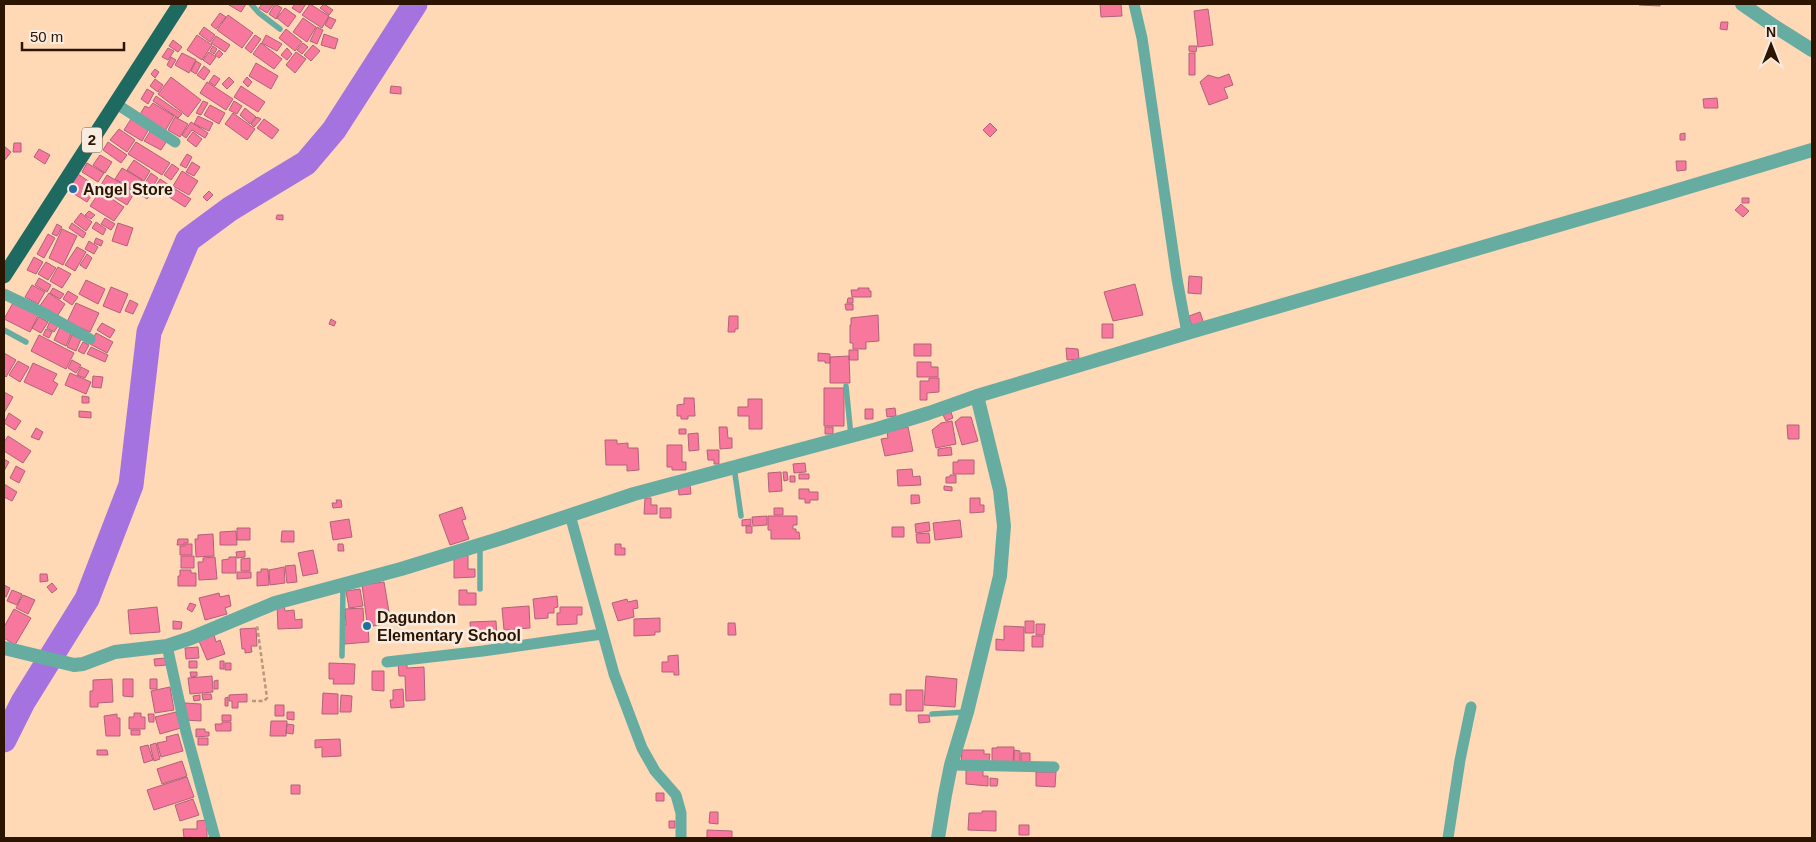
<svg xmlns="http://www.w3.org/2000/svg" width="1816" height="842" font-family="Arial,sans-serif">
	<rect width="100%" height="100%" fill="#ffd8b6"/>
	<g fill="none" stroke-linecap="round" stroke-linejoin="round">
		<path stroke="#a473df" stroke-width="25" d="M 4,740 L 23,702 L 87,599 L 131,485 L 149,332 L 188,240 L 230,209 L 306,163 L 334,130 L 415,4"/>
	</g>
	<path fill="#f7779d" stroke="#b16378" d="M 230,4 L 246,4 L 241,12 L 229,5 Z
		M 262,4 L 271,4 L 273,5 L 267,13 L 259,8 Z
		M 275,4 L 282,8 L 276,19 L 269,14 Z
		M 295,4 L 306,4 L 300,13 L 292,8 Z
		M 310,4 L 329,16 L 322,28 L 302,15 Z
		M 324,4 L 333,10 L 329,15 L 320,8 Z
		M 1100,4 L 1121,4 L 1122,16 L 1101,17 Z
		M 1639,4 L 1660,4 L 1660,6 L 1639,5 Z
		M 285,8 L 296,16 L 288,27 L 277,18 Z
		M 1208,9 L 1213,45 L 1198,47 L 1194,11 Z
		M 220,13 L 226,17 L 216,29 L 211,25 Z
		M 228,15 L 253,33 L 242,48 L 217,30 Z
		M 329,17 L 336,20 L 331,29 L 325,25 Z
		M 303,18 L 316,27 L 307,42 L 293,32 Z
		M 1721,22 L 1728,22 L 1727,30 L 1720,29 Z
		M 204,27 L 215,35 L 210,42 L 199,34 Z
		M 317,27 L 323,30 L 317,44 L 310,41 Z
		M 286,29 L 302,42 L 295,51 L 279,38 Z
		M 324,34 L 338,39 L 335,49 L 321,45 Z
		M 197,35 L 212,45 L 202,60 L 187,50 Z
		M 255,35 L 261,39 L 251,53 L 245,48 Z
		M 266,35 L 282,44 L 277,51 L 262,43 Z
		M 216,36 L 230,45 L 225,52 L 211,43 Z
		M 173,40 L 182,47 L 178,52 L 169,46 Z
		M 261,43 L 282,59 L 274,69 L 253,54 Z
		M 303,43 L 308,47 L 302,54 L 297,50 Z
		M 313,45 L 320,51 L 311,61 L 304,55 Z
		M 213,46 L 217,49 L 214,54 L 210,51 Z
		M 1189,46 L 1197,46 L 1196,52 L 1189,51 Z
		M 168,48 L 174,51 L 168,60 L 162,57 Z
		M 287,48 L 292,54 L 287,60 L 281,55 Z
		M 219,50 L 223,54 L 219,58 L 215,55 Z
		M 209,52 L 216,57 L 210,65 L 203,60 Z
		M 296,52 L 306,59 L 295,73 L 286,65 Z
		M 182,53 L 196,60 L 189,73 L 175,65 Z
		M 1189,53 L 1195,53 L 1195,75 L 1189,75 Z
		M 171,57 L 176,60 L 171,68 L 167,65 Z
		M 196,61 L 201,64 L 196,74 L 191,71 Z
		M 256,63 L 278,76 L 271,89 L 249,76 Z
		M 204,66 L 210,71 L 204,80 L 197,75 Z
		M 155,69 L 159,72 L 155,78 L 151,74 Z
		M 1229,74 L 1233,85 L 1224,88 L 1228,98 L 1209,105 L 1200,82 L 1208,75 L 1218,78 Z
		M 214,75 L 220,79 L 215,86 L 209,82 Z
		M 171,77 L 201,100 L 188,117 L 158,94 Z
		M 229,77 L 234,82 L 227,89 L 222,84 Z
		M 247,77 L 252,82 L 248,87 L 243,82 Z
		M 155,79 L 163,85 L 158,92 L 150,86 Z
		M 207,82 L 233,99 L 226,110 L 200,93 Z
		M 241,86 L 265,102 L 258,112 L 234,97 Z
		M 391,86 L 401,87 L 401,94 L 390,93 Z
		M 147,89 L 154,93 L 148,104 L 141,99 Z
		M 156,96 L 182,114 L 178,118 L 153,101 Z
		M 1717,98 L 1718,108 L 1704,108 L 1703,99 Z
		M 203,101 L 208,103 L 201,115 L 196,113 Z
		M 234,101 L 242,106 L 237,114 L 229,110 Z
		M 153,103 L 174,116 L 165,131 L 139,116 L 145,106 L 149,108 Z
		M 210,105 L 225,113 L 219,124 L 204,115 Z
		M 245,108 L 256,117 L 250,124 L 240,115 Z
		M 233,113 L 255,129 L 247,140 L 225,124 Z
		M 198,116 L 213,123 L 209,131 L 194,124 Z
		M 175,117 L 188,124 L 180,137 L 168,130 Z
		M 257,117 L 261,119 L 254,127 L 251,124 Z
		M 131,119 L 149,129 L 142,141 L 124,130 Z
		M 264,119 L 279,130 L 272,139 L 257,128 Z
		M 191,122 L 208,133 L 205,138 L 192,130 L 186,138 L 182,135 Z
		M 990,123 L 997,130 L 990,137 L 983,130 Z
		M 119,129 L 135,140 L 127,152 L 110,140 Z
		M 151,130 L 168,139 L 161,150 L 144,141 Z
		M 193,132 L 202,139 L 196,147 L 187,140 Z
		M 1685,133 L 1685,140 L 1680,140 L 1680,134 Z
		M 108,142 L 127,155 L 121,163 L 103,150 Z
		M 136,142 L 170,163 L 162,175 L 128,154 Z
		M 14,143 L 21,143 L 21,152 L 13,152 Z
		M 4,146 L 11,152 L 4,161 Z
		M 39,149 L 50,155 L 45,164 L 34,157 Z
		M 187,154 L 192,157 L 186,168 L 180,165 Z
		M 100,155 L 112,162 L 105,173 L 93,165 Z
		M 134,160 L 150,171 L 144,181 L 127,170 Z
		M 1676,161 L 1686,161 L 1686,170 L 1677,171 Z
		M 192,162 L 200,167 L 194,176 L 186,172 Z
		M 87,163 L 104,173 L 98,182 L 82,172 Z
		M 172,164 L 179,169 L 171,180 L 164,175 Z
		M 122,168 L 142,180 L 136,191 L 115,179 Z
		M 182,171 L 198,181 L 189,195 L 173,186 Z
		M 151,173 L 158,178 L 152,188 L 145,183 Z
		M 78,174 L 97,187 L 87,202 L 68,190 Z
		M 107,175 L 135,192 L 127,205 L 99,188 Z
		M 160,179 L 169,185 L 163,194 L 154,189 Z
		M 141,187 L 151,193 L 147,199 L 138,193 Z
		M 172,187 L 191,199 L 185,207 L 166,195 Z
		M 100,191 L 124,207 L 114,221 L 90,206 Z
		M 209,191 L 213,195 L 207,201 L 203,197 Z
		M 1742,198 L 1749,198 L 1749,203 L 1742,203 Z
		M 1741,204 L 1749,211 L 1743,217 L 1735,210 Z
		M 89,211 L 95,215 L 91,219 L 85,215 Z
		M 81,213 L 92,222 L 86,231 L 74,222 Z
		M 277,215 L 283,215 L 283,220 L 276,219 Z
		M 105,218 L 115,224 L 111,230 L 101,224 Z
		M 96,222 L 106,229 L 103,235 L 92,228 Z
		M 72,223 L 86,233 L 83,238 L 69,228 Z
		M 118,223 L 133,228 L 127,246 L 112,241 Z
		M 57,224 L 62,227 L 57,236 L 52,234 Z
		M 62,229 L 77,236 L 63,265 L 49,258 Z
		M 48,234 L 55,238 L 44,258 L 37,254 Z
		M 96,238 L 103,241 L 101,246 L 94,243 Z
		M 89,241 L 98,247 L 94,254 L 85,249 Z
		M 77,247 L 86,252 L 75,271 L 65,265 Z
		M 87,254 L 92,258 L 86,269 L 80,265 Z
		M 34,257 L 43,262 L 36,274 L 27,270 Z
		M 46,262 L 56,268 L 48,280 L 38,274 Z
		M 58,267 L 71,274 L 62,288 L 50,281 Z
		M 1189,276 L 1202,277 L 1201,294 L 1188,293 Z
		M 39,278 L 51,285 L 47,292 L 35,285 Z
		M 86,280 L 105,289 L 98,304 L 79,294 Z
		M 1135,284 L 1143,315 L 1113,321 L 1104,292 Z
		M 32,285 L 45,292 L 38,304 L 25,297 Z
		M 111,287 L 128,294 L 120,313 L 103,306 Z
		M 53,288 L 64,294 L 60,299 L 50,293 Z
		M 858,288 L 869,288 L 869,291 L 871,291 L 871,297 L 852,297 L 851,290 L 858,290 Z
		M 68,291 L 78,297 L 72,305 L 63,299 Z
		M 49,293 L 65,304 L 56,318 L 39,307 Z
		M 848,298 L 853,298 L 853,303 L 847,303 Z
		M 130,300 L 138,304 L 133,314 L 125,311 Z
		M 14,301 L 39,314 L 30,332 L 4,319 Z
		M 76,303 L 99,313 L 90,332 L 67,322 Z
		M 845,304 L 853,304 L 853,310 L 846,310 Z
		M 1200,312 L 1204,324 L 1192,327 L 1189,316 Z
		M 878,315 L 879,341 L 866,342 L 866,349 L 853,349 L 853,343 L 850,343 L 850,325 L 851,325 L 851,318 Z
		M 729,316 L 738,316 L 738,329 L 735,329 L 735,332 L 728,332 Z
		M 39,317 L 48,322 L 41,333 L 32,328 Z
		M 331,319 L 336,322 L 334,326 L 329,324 Z
		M 50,321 L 58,326 L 54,332 L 47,328 Z
		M 102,323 L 115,330 L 110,338 L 97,330 Z
		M 1102,324 L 1113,324 L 1113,338 L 1102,338 Z
		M 60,327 L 72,332 L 66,346 L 54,340 Z
		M 46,329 L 52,332 L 49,338 L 43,335 Z
		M 96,333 L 113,342 L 107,353 L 90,344 Z
		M 39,335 L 74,353 L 66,369 L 31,351 Z
		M 72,335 L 81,339 L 76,351 L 67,347 Z
		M 83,342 L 89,345 L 84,354 L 78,351 Z
		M 914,344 L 931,344 L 931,356 L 914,356 Z
		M 91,347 L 108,355 L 105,362 L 87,354 Z
		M 1066,348 L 1078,349 L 1079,359 L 1067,360 Z
		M 849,350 L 858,350 L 858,360 L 849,360 Z
		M 4,353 L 16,360 L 6,377 L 4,375 Z
		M 818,353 L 830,354 L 830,363 L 825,363 L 825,361 L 818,361 Z
		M 849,356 L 850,383 L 830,383 L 830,357 Z
		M 72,360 L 81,365 L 76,373 L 68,368 Z
		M 18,361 L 29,367 L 20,382 L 9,375 Z
		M 917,362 L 931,362 L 931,367 L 938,367 L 938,377 L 917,377 Z
		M 33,363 L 57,374 L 53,381 L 58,384 L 52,395 L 24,382 Z
		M 81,367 L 89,371 L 85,378 L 77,375 Z
		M 70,373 L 91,382 L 86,394 L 65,385 Z
		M 93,376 L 103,377 L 101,388 L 92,387 Z
		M 929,378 L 939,378 L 939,392 L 927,393 L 927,400 L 920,400 L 920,381 L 929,381 Z
		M 824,388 L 844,388 L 844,426 L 824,426 Z
		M 4,392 L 13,397 L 4,413 Z
		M 82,396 L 89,397 L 89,403 L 82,403 Z
		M 684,398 L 694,398 L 695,416 L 688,416 L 688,419 L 681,419 L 681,416 L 677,416 L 677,405 L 684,404 Z
		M 748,399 L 762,399 L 762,429 L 749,429 L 749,416 L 738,416 L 738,407 L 748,407 Z
		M 895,408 L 896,416 L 887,417 L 886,409 Z
		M 865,409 L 873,409 L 873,419 L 865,419 Z
		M 79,411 L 91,412 L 91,418 L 79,417 Z
		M 951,412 L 953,418 L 946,421 L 943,415 Z
		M 9,413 L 21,421 L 15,430 L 4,423 Z
		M 961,417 L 971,417 L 978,441 L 962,445 L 955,422 Z
		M 952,421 L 956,444 L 936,448 L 932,430 L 941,423 Z
		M 1787,425 L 1799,425 L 1799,439 L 1788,439 Z
		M 719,427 L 727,427 L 728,438 L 732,438 L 732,448 L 720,449 Z
		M 825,427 L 833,427 L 833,434 L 825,434 Z
		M 908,427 L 913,451 L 885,456 L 881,439 L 888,438 L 887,432 Z
		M 36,428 L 43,432 L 39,440 L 31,437 Z
		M 679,429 L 686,429 L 686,434 L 679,434 Z
		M 698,433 L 699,450 L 689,451 L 688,434 Z
		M 8,436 L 31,451 L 23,463 L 4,451 L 4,442 Z
		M 605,440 L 617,440 L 617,444 L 628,443 L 628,448 L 638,448 L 639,470 L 627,471 L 627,465 L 606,465 Z
		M 667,445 L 682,445 L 682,462 L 686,462 L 686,470 L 672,470 L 672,467 L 667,467 Z
		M 951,447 L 952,455 L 938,456 L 938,449 Z
		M 707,450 L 719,450 L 719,464 L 714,464 L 714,460 L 708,460 Z
		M 4,459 L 9,462 L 4,471 Z
		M 958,460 L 974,460 L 974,474 L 953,474 L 953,462 L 958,462 Z
		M 805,463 L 806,472 L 794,473 L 793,464 Z
		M 16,466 L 25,471 L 19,483 L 10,478 Z
		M 912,469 L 913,477 L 920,476 L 921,485 L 898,486 L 897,470 Z
		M 781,472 L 782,491 L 769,492 L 768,473 Z
		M 783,472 L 787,472 L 788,480 L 784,481 Z
		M 799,474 L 809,474 L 809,479 L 799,479 Z
		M 950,475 L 956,475 L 956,483 L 946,483 L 946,477 L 950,477 Z
		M 790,476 L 795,476 L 795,482 L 790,482 Z
		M 4,484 L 17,492 L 12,501 L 4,497 Z
		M 690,484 L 691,494 L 679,495 L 678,485 Z
		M 944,486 L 952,487 L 952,491 L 944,490 Z
		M 799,489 L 809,489 L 809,492 L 818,492 L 818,500 L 810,500 L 810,503 L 805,503 L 805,499 L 799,499 Z
		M 911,495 L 919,495 L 920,503 L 911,504 Z
		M 645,498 L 651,498 L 651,505 L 657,505 L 657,514 L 644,514 Z
		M 970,498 L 980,498 L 980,505 L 984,505 L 984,512 L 970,513 Z
		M 336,500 L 341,500 L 342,507 L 333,508 L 332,503 L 337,503 Z
		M 462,507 L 466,519 L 462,520 L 469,539 L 450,545 L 439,515 Z
		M 660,508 L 671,508 L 671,518 L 660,518 Z
		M 774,508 L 783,508 L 783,515 L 774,515 Z
		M 767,516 L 767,525 L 753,526 L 752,517 Z
		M 768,516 L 797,516 L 797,525 L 793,525 L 793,529 L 796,529 L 796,532 L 799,532 L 800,539 L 771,539 L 771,530 L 768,530 Z
		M 349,519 L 352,537 L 333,540 L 330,522 Z
		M 751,519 L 751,525 L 742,526 L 742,520 Z
		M 960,520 L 962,537 L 935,540 L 933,523 Z
		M 929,522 L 930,531 L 916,533 L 915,524 Z
		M 746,526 L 752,526 L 752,533 L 746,533 Z
		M 892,527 L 904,527 L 904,537 L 892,537 Z
		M 237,528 L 250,528 L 250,540 L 237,540 Z
		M 236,531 L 237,545 L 220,545 L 220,532 Z
		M 282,531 L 294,531 L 294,542 L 281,542 Z
		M 929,533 L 930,543 L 917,543 L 916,534 Z
		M 213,534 L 214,556 L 196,557 L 195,539 L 198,539 L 198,535 Z
		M 178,539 L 188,539 L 188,543 L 184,543 L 184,545 L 177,545 Z
		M 185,544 L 192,544 L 192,555 L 180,555 L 180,546 L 185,546 Z
		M 338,544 L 343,544 L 344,551 L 338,551 Z
		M 615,544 L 621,544 L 621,548 L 625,548 L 625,555 L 615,555 Z
		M 313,550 L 318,573 L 303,576 L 298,553 Z
		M 245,551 L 245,557 L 237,558 L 236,552 Z
		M 454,555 L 468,555 L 468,569 L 475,569 L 475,577 L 454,578 Z
		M 181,556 L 194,556 L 194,568 L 181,568 Z
		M 215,557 L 217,579 L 199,580 L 198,562 L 203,562 L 203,558 Z
		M 229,557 L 236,557 L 236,573 L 222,573 L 222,560 L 229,559 Z
		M 250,558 L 250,571 L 241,571 L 241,559 Z
		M 295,565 L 297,582 L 287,583 L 285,566 Z
		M 284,567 L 285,583 L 270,585 L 269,570 Z
		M 261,569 L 268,569 L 269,585 L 257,586 L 257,572 L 261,572 Z
		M 180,570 L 191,570 L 191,573 L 196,573 L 196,586 L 178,586 L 178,576 L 180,576 Z
		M 237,572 L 251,572 L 251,578 L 237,579 Z
		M 40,574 L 47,574 L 48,581 L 40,582 Z
		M 384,582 L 390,618 L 384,619 L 385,624 L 373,626 L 372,622 L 367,622 L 362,585 Z
		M 52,583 L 57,589 L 52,593 L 47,587 Z
		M 4,585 L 10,588 L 6,597 L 4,596 Z
		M 360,589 L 363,606 L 349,608 L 346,591 Z
		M 12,590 L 22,594 L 17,605 L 7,601 Z
		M 459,590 L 467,590 L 467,593 L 476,593 L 476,605 L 459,605 Z
		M 219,593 L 220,597 L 229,595 L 231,606 L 225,608 L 227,614 L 205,620 L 199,598 Z
		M 23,595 L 35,600 L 28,614 L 16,608 Z
		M 557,596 L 558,607 L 554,608 L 554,613 L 548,613 L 548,618 L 535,619 L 533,599 Z
		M 627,599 L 628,602 L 637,600 L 638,608 L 633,609 L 634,617 L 618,621 L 612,603 Z
		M 190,603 L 196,605 L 192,612 L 187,609 Z
		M 277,605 L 284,605 L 285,611 L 294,610 L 295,620 L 302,619 L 302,628 L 278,629 Z
		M 529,606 L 530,628 L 504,630 L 502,608 Z
		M 157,607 L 160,632 L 130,634 L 128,610 Z
		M 560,607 L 582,607 L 582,615 L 577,615 L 577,624 L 557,625 L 557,613 L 560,613 Z
		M 363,608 L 364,625 L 368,624 L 369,642 L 345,644 L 343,625 L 346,625 L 345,609 Z
		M 14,609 L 31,618 L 15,645 L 4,638 L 4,627 Z
		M 660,618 L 660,632 L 655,632 L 655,635 L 634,636 L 634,619 Z
		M 173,621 L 182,622 L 181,629 L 173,629 Z
		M 496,621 L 497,638 L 471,639 L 470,622 Z
		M 1025,621 L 1034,621 L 1034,633 L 1025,633 Z
		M 728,623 L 735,623 L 736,635 L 728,635 Z
		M 1036,624 L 1045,624 L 1044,635 L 1036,635 Z
		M 1004,626 L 1024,627 L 1024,651 L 996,650 L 996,639 L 1004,640 Z
		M 256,628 L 257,646 L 251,646 L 252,652 L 245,653 L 245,649 L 242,649 L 240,629 Z
		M 214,635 L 216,642 L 220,640 L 225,654 L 207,660 L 199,641 Z
		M 1032,636 L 1043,636 L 1043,647 L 1032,647 Z
		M 198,647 L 199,658 L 186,659 L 185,648 Z
		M 678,655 L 679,675 L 674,675 L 674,672 L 662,672 L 662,662 L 668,662 L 668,656 Z
		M 166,658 L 167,665 L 155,666 L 154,659 Z
		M 189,661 L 197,661 L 197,668 L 189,668 Z
		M 220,661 L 224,661 L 224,669 L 220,669 Z
		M 225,663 L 231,663 L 231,670 L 225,670 Z
		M 329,663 L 355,664 L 354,684 L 333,684 L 334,679 L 329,679 Z
		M 398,663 L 407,663 L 407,668 L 424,667 L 425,700 L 406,701 L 405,676 L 399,676 Z
		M 372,671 L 384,671 L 384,691 L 372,690 Z
		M 190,672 L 197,672 L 197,676 L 191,677 Z
		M 212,676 L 213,692 L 190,694 L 188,678 Z
		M 926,676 L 957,679 L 955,707 L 924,705 Z
		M 112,679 L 113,702 L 98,703 L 98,707 L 90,707 L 90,691 L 93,691 L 93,680 Z
		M 123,679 L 133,679 L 133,697 L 123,696 Z
		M 150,679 L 157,679 L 157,689 L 150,689 Z
		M 218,680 L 218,689 L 214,689 L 214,681 Z
		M 170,687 L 174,710 L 155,713 L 151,691 Z
		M 403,689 L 404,707 L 391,708 L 390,700 L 393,700 L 393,690 Z
		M 906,690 L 923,690 L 923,711 L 906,711 Z
		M 323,693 L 338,694 L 338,714 L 322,714 Z
		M 202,694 L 211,694 L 212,699 L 203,700 Z
		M 247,694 L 247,702 L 238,702 L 238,708 L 232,708 L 232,701 L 229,701 L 229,695 Z
		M 890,694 L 901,694 L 901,705 L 890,705 Z
		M 200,695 L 200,700 L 194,701 L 193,696 Z
		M 341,695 L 352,696 L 351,712 L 340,712 Z
		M 228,697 L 228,706 L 225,706 L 225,698 Z
		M 185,703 L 201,704 L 201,721 L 185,720 Z
		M 275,705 L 284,705 L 284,716 L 275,716 Z
		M 176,712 L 181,728 L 160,734 L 155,717 Z
		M 287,712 L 294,712 L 294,720 L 287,719 Z
		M 134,713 L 141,713 L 141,717 L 145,717 L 145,729 L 129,729 L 129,717 L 134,717 Z
		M 117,714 L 117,718 L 120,718 L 120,736 L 106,736 L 104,716 Z
		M 148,714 L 154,714 L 154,722 L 149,722 Z
		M 222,715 L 231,715 L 231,721 L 222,721 Z
		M 918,715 L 929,715 L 930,722 L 919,723 Z
		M 271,721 L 287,721 L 286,736 L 270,736 Z
		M 222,722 L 231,722 L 231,731 L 216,731 L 215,724 L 222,724 Z
		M 287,724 L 294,725 L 293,734 L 286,733 Z
		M 196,729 L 205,729 L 205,732 L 209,732 L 209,736 L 196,737 Z
		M 131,730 L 140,730 L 140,735 L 131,735 Z
		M 178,734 L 183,751 L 161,757 L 157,743 L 167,741 L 166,737 Z
		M 198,738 L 208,738 L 208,745 L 198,745 Z
		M 340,739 L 341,756 L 322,757 L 322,747 L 315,748 L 315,740 Z
		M 156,743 L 160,759 L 154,761 L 150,745 Z
		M 148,745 L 153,760 L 144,763 L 140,747 Z
		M 997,747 L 1014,747 L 1013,763 L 992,763 L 992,748 L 997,748 Z
		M 97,750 L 107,750 L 108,755 L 97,755 Z
		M 962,750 L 984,750 L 984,754 L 990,754 L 989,762 L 961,764 Z
		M 1014,750 L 1020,751 L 1020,764 L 1014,764 Z
		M 1021,753 L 1030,753 L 1030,764 L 1021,764 Z
		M 182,761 L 187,776 L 162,784 L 157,769 Z
		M 966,767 L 983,767 L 983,776 L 988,776 L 988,786 L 966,784 Z
		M 1036,772 L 1056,772 L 1055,787 L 1036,786 Z
		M 187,777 L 194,797 L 154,810 L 147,790 Z
		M 990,778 L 998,779 L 997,786 L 990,786 Z
		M 291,785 L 300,785 L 300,794 L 291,794 Z
		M 656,793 L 664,793 L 664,801 L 656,801 Z
		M 193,799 L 199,815 L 180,821 L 175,805 Z
		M 982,811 L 996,811 L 996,831 L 968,830 L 969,813 L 982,813 Z
		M 710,812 L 718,812 L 718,824 L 709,823 Z
		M 207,820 L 207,838 L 184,838 L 183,829 L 197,829 L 197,821 Z
		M 669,821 L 675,821 L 675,828 L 669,828 Z
		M 1019,825 L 1029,825 L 1029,835 L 1019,835 Z
		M 707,830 L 732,831 L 732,838 L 707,838 Z"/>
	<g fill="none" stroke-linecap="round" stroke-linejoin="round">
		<path stroke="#b9977a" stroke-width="2.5" stroke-dasharray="4 2.5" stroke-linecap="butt" d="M 252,701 L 264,701 L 267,698 L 257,625"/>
		<path stroke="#67aca1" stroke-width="5.5" d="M 251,4 L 259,13 L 280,29
			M 4,330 L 26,342
			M 846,386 L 851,436
			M 734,467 L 741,516
			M 480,545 L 480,589
			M 342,656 L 343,586
			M 932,714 L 967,712"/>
		<path stroke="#67aca1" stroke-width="11" d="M 1134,4 L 1142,38 L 1177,279 L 1187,333
			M 115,103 L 175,142
			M 4,294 L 44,313 L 90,339
			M 570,515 L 614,674 L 642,748 L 655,771 L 676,795 L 681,813 L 681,838
			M 167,646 L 186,732 L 215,838
			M 387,662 L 483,651 L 602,634
			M 951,765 L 1054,767
			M 1448,838 L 1460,760 L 1471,707"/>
		<path stroke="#67aca1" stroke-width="14" d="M 1742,4 L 1771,24 L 1812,50
			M 4,648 L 74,665 L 83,664 L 115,652 L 167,646 L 191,638 L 275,603 L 401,569 L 502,538 L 634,494 L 877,429 L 929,413 L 977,396 L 1187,333 L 1645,200 L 1812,150
			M 938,838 L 945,795 L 951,765 L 967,712 L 1000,576 L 1004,526 L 1000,490 L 977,396"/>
		<path stroke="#1e6a60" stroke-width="15" d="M 4,276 L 180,4"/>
	</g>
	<g fill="#236ea1" stroke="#f8ebe0" stroke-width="2">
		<circle cx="73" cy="189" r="5"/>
		<circle cx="367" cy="626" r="5"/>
	</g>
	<g text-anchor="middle" stroke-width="5" stroke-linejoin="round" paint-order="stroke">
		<rect fill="#f8ebe0" stroke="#685443" stroke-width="1" x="82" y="127.5" width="20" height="25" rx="4"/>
		<g font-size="15" font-weight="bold" fill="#2b1400">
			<text x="92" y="145">2</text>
		</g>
		<g font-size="16" font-weight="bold" fill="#2b1400" stroke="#f8ebe0" text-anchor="start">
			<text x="83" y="195">Angel Store</text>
			<text x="377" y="623">Dagundon<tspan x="377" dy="18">Elementary School</tspan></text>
		</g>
	</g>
	<rect width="1816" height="842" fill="none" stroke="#2b1400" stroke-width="10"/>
	<g transform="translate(1771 45)" stroke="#f8ebe0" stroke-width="4" paint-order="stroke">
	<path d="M0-4L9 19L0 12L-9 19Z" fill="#2b1400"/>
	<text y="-8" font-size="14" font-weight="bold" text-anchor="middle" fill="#2b1400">N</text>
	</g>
	<path d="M22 42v8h102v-8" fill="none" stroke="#2b1400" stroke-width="2.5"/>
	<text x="30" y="42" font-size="15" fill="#2b1400" stroke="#f8ebe0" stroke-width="4" paint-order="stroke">50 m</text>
</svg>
